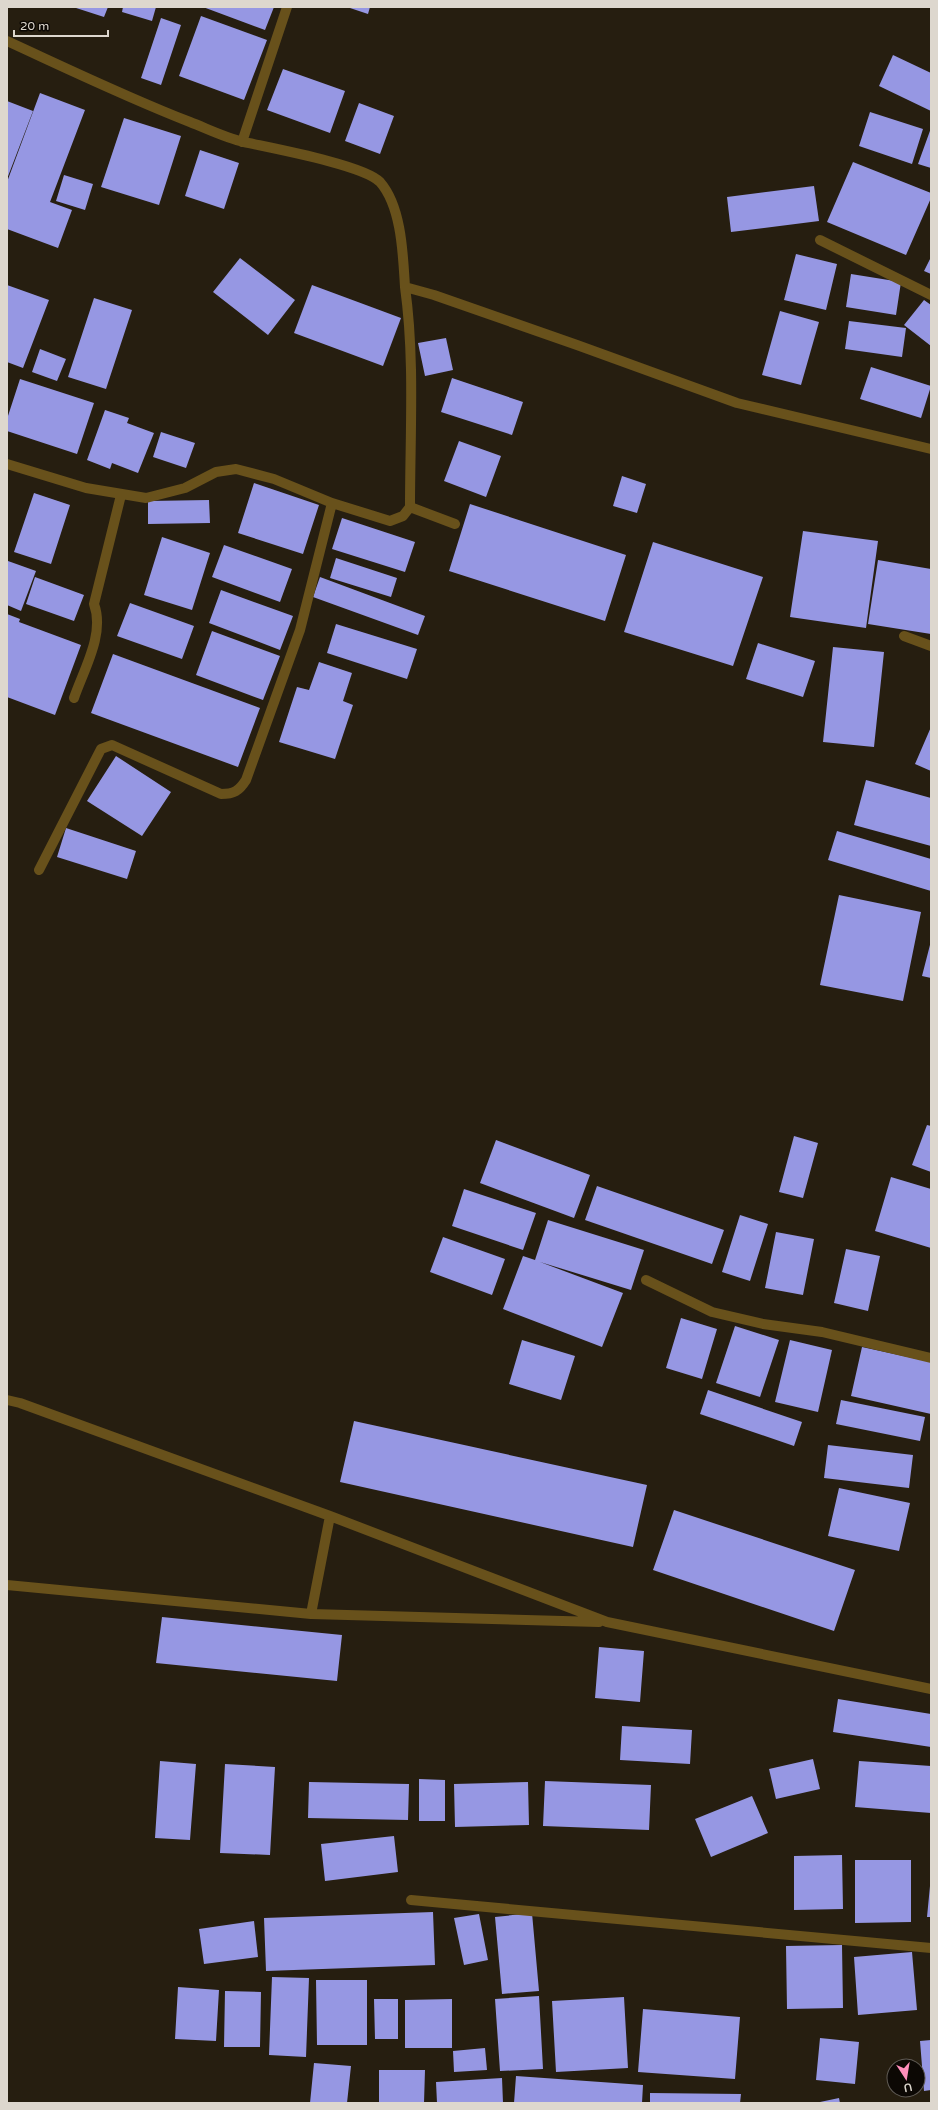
<svg xmlns="http://www.w3.org/2000/svg" width="938" height="2110" font-family="'Varela Round',sans-serif">
	<rect width="100%" height="100%" fill="#261e10"/>
	<path fill="#9697e3" d="M 73,7 L 108,7 L 104,17 Z
		M 123,7 L 156,7 L 152,21 L 122,12 Z
		M 203,7 L 274,7 L 265,30 Z
		M 347,7 L 370,7 L 368,14 Z
		M 201,16 L 267,40 L 244,100 L 179,76 Z
		M 161,18 L 181,25 L 161,85 L 141,78 Z
		M 893,55 L 931,73 L 931,111 L 879,86 Z
		M 283,69 L 345,91 L 330,133 L 267,110 Z
		M 40,93 L 85,110 L 50,202 L 72,210 L 58,248 L 7,229 L 7,182 Z
		M 7,101 L 33,111 L 7,179 Z
		M 359,103 L 394,116 L 380,154 L 345,141 Z
		M 870,112 L 923,129 L 912,164 L 859,146 Z
		M 124,118 L 181,136 L 159,205 L 101,187 Z
		M 931,128 L 931,168 L 918,164 Z
		M 200,150 L 239,163 L 224,209 L 185,196 Z
		M 853,162 L 931,193 L 931,198 L 906,255 L 827,222 Z
		M 64,175 L 93,184 L 85,210 L 56,201 Z
		M 814,186 L 819,221 L 731,232 L 727,197 Z
		M 796,254 L 837,264 L 826,310 L 784,300 Z
		M 931,257 L 931,274 L 924,271 Z
		M 240,258 L 295,300 L 268,335 L 213,292 Z
		M 851,274 L 901,282 L 896,315 L 846,307 Z
		M 7,285 L 49,300 L 23,368 L 7,362 Z
		M 312,285 L 401,318 L 383,366 L 294,333 Z
		M 94,298 L 132,310 L 106,389 L 68,377 Z
		M 924,300 L 931,305 L 931,346 L 904,325 Z
		M 780,311 L 819,322 L 801,385 L 762,375 Z
		M 849,321 L 906,328 L 902,357 L 845,349 Z
		M 446,338 L 453,370 L 425,376 L 418,343 Z
		M 40,349 L 66,359 L 57,381 L 32,372 Z
		M 871,367 L 931,386 L 921,418 L 860,399 Z
		M 452,378 L 523,402 L 512,435 L 441,412 Z
		M 20,379 L 94,403 L 77,454 L 7,431 L 7,419 Z
		M 105,410 L 129,418 L 127,423 L 154,433 L 138,473 L 112,463 L 110,469 L 87,460 Z
		M 161,432 L 195,443 L 186,468 L 153,457 Z
		M 459,441 L 501,456 L 486,497 L 444,481 Z
		M 622,476 L 646,484 L 637,513 L 613,506 Z
		M 254,483 L 319,505 L 303,554 L 238,533 Z
		M 34,493 L 70,505 L 51,564 L 14,552 Z
		M 209,500 L 210,523 L 148,524 L 148,501 Z
		M 470,504 L 626,555 L 605,621 L 449,571 Z
		M 342,518 L 415,542 L 405,572 L 332,549 Z
		M 803,531 L 878,541 L 866,628 L 790,617 Z
		M 162,537 L 210,553 L 192,610 L 144,595 Z
		M 653,542 L 763,577 L 733,666 L 624,632 Z
		M 224,545 L 292,569 L 280,602 L 212,577 Z
		M 336,558 L 397,578 L 391,597 L 330,578 Z
		M 878,560 L 931,569 L 931,634 L 868,624 Z
		M 8,561 L 36,571 L 21,611 L 7,605 Z
		M 35,577 L 84,595 L 74,621 L 26,604 Z
		M 320,577 L 425,616 L 418,635 L 313,597 Z
		M 221,590 L 293,616 L 280,650 L 209,623 Z
		M 130,603 L 194,626 L 182,659 L 117,636 Z
		M 7,614 L 20,619 L 19,622 L 81,645 L 55,715 L 7,697 Z
		M 336,624 L 417,649 L 407,679 L 327,653 Z
		M 212,631 L 280,656 L 263,700 L 196,675 Z
		M 758,643 L 815,661 L 803,697 L 746,679 Z
		M 833,647 L 884,652 L 874,747 L 823,742 Z
		M 113,654 L 260,708 L 238,767 L 91,713 Z
		M 319,662 L 352,673 L 343,701 L 353,705 L 335,759 L 279,742 L 297,687 L 309,690 Z
		M 931,727 L 931,771 L 915,764 Z
		M 116,756 L 171,792 L 142,836 L 87,801 Z
		M 866,780 L 931,798 L 931,846 L 854,825 Z
		M 66,828 L 136,851 L 127,879 L 57,857 Z
		M 837,831 L 931,859 L 931,891 L 828,860 Z
		M 839,895 L 921,912 L 903,1001 L 820,985 Z
		M 931,941 L 931,978 L 922,976 Z
		M 927,1125 L 931,1126 L 931,1172 L 912,1165 Z
		M 794,1136 L 818,1143 L 803,1198 L 779,1192 Z
		M 496,1140 L 590,1175 L 574,1218 L 480,1183 Z
		M 891,1177 L 931,1189 L 931,1248 L 875,1231 Z
		M 597,1186 L 724,1230 L 712,1264 L 585,1220 Z
		M 464,1189 L 536,1213 L 523,1250 L 452,1226 Z
		M 740,1215 L 768,1224 L 750,1281 L 722,1272 Z
		M 548,1220 L 644,1250 L 631,1290 L 540,1262 L 623,1293 L 602,1347 L 503,1309 L 523,1256 L 535,1260 Z
		M 776,1232 L 814,1239 L 803,1295 L 765,1288 Z
		M 443,1237 L 505,1259 L 492,1295 L 430,1272 Z
		M 846,1249 L 880,1256 L 868,1311 L 834,1303 Z
		M 681,1318 L 717,1329 L 702,1379 L 666,1368 Z
		M 735,1326 L 779,1340 L 760,1397 L 716,1383 Z
		M 522,1340 L 575,1356 L 561,1400 L 509,1384 Z
		M 790,1340 L 832,1350 L 818,1412 L 775,1402 Z
		M 862,1347 L 931,1362 L 931,1414 L 851,1396 Z
		M 708,1390 L 802,1422 L 794,1446 L 700,1414 Z
		M 841,1400 L 925,1417 L 920,1441 L 836,1424 Z
		M 354,1421 L 647,1485 L 633,1547 L 340,1482 Z
		M 828,1445 L 913,1455 L 909,1488 L 824,1478 Z
		M 839,1488 L 910,1503 L 899,1551 L 828,1536 Z
		M 674,1510 L 855,1570 L 834,1631 L 653,1570 Z
		M 162,1617 L 342,1635 L 337,1681 L 156,1663 Z
		M 599,1647 L 644,1651 L 640,1702 L 595,1698 Z
		M 838,1699 L 931,1714 L 931,1747 L 833,1732 Z
		M 622,1726 L 692,1730 L 690,1764 L 620,1760 Z
		M 813,1759 L 820,1789 L 776,1799 L 769,1769 Z
		M 160,1761 L 196,1764 L 190,1840 L 155,1838 Z
		M 859,1761 L 931,1766 L 931,1813 L 855,1807 Z
		M 225,1764 L 275,1767 L 270,1855 L 220,1853 Z
		M 419,1779 L 445,1780 L 445,1821 L 419,1821 Z
		M 545,1781 L 651,1785 L 649,1830 L 543,1826 Z
		M 309,1782 L 409,1784 L 408,1820 L 308,1818 Z
		M 528,1782 L 529,1825 L 455,1827 L 454,1784 Z
		M 752,1796 L 768,1833 L 711,1857 L 695,1819 Z
		M 394,1836 L 398,1872 L 325,1881 L 321,1844 Z
		M 842,1855 L 843,1909 L 794,1910 L 794,1856 Z
		M 855,1860 L 911,1860 L 911,1922 L 855,1923 Z
		M 930,1886 L 931,1886 L 931,1917 L 927,1917 Z
		M 433,1912 L 435,1965 L 266,1971 L 264,1918 Z
		M 532,1913 L 539,1991 L 502,1994 L 495,1917 Z
		M 479,1914 L 488,1960 L 464,1965 L 454,1918 Z
		M 254,1921 L 258,1957 L 204,1964 L 199,1929 Z
		M 842,1945 L 843,2008 L 787,2009 L 786,1946 Z
		M 912,1952 L 917,2010 L 858,2015 L 854,1957 Z
		M 272,1977 L 309,1978 L 306,2057 L 269,2055 Z
		M 316,1980 L 367,1980 L 367,2045 L 317,2045 Z
		M 178,1987 L 219,1990 L 216,2041 L 175,2039 Z
		M 225,1991 L 261,1992 L 260,2047 L 224,2047 Z
		M 539,1996 L 543,2069 L 500,2071 L 495,1999 Z
		M 624,1997 L 628,2068 L 556,2072 L 552,2001 Z
		M 374,1999 L 398,1999 L 398,2039 L 375,2039 Z
		M 452,1999 L 452,2048 L 405,2048 L 405,2000 Z
		M 643,2009 L 740,2017 L 735,2079 L 638,2072 Z
		M 820,2038 L 859,2042 L 855,2084 L 816,2080 Z
		M 931,2040 L 931,2090 L 924,2091 L 920,2041 Z
		M 485,2048 L 487,2070 L 454,2072 L 453,2051 Z
		M 314,2063 L 351,2066 L 347,2103 L 310,2103 Z
		M 379,2070 L 425,2070 L 424,2103 L 379,2103 Z
		M 516,2076 L 643,2085 L 642,2103 L 514,2103 Z
		M 502,2078 L 503,2103 L 437,2103 L 436,2082 Z
		M 650,2093 L 741,2094 L 740,2103 L 650,2103 Z
		M 839,2098 L 840,2103 L 820,2103 L 820,2102 Z"/>
	<g fill="none" stroke-linecap="round" stroke-linejoin="round">
		<path stroke="#68511b" stroke-width="10" d="M 7,41 C 68,69 128,98 190,122 C 208,129 226,138 244,142 C 271,148 364,165 380,182 C 402,207 403,256 405,287 L 434,295 L 577,345 L 737,403 L 931,449
			M 242,142 L 287,7
			M 820,240 L 931,295
			M 7,464 L 86,488 L 146,498 L 185,488 L 216,472 L 236,469 L 274,479 L 332,503 L 390,521 L 403,516 L 410,507 C 410,434 415,359 405,287
			M 410,507 L 455,524
			M 904,636 L 931,646
			M 74,698 C 84,669 105,634 94,604 L 121,495
			M 39,870 L 101,749 L 112,745 L 221,794 C 234,794 239,791 246,780 L 300,630 L 332,503
			M 646,1280 L 712,1312 L 763,1324 L 822,1332 L 931,1358
			M 7,1400 L 20,1403 L 330,1516 L 607,1622 L 931,1689
			M 7,1585 L 311,1614 L 599,1622
			M 311,1614 L 330,1516
			M 411,1900 L 931,1948"/>
	</g>
	<rect width="938" height="2110" fill="none" stroke="#ddd7ce" stroke-width="16"/>
	<g transform="translate(906 2078) rotate(168)"><circle r="19" fill="#0c0804" stroke="#605b55"/>
	<path d="M0-3L7 15L0 10L-7 15Z" fill="#ff8ebb"/>
	<text y="-6" font-size="11" font-weight="bold" text-anchor="middle" fill="#ddd7ce">U</text>
	</g>
	<path d="M14 30v6h94v-6" fill="none" stroke="#ddd7ce" stroke-width="2"/>
	<text x="20" y="30" font-size="12" fill="#ddd7ce" stroke="#0c0804" stroke-width="3" paint-order="stroke">20 m</text>
</svg>
